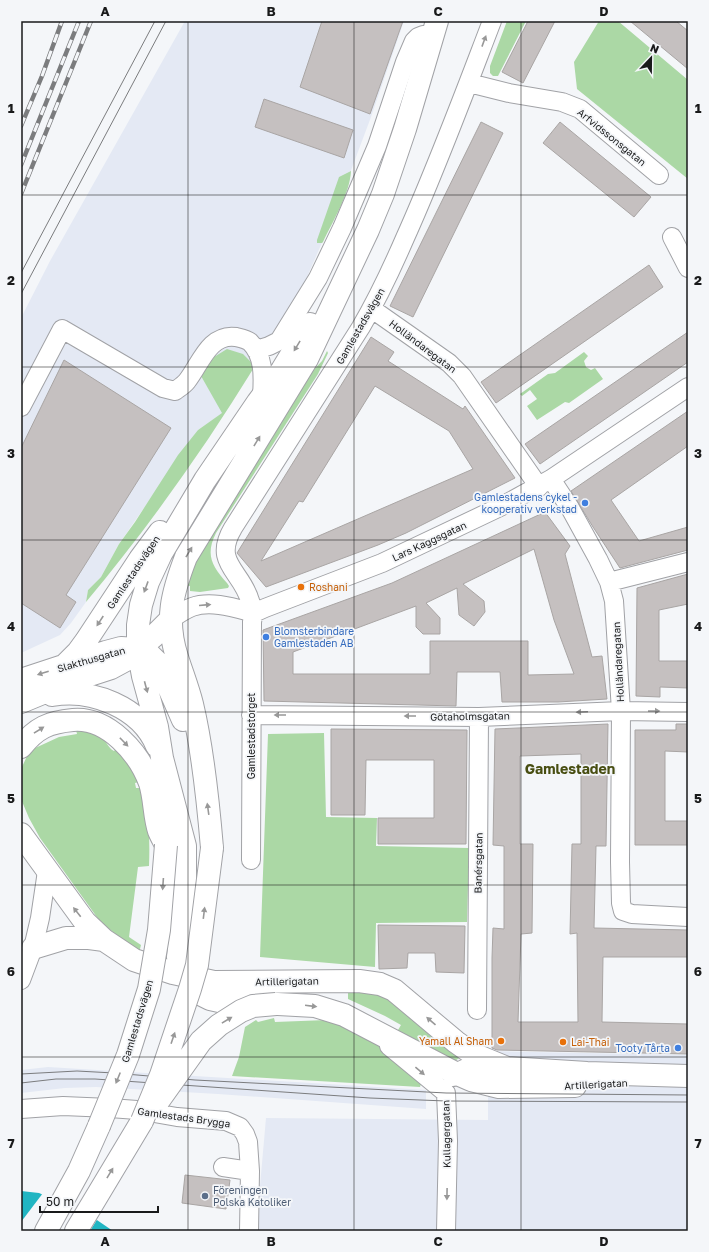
<svg xmlns="http://www.w3.org/2000/svg" width="709" height="1252" font-family="'Golos Text',sans-serif">
	<rect width="100%" height="100%" fill="#f4f6f9"/>
	<path fill="#e4e9f4" d="M 185,21 L 404,21 L 371,117 L 335,213 L 303,286 L 255,366 L 201,376 L 223,413 L 198,430 L 119,544 L 101,577 L 88,590 L 86,602 L 71,623 L 60,635 L 21,653 L 21,318 L 50,261 Z
		M 488,1051 L 688,1055 L 688,1231 L 256,1231 L 266,1118 L 488,1120 Z
		M 48,1067 L 426,1090 L 426,1109 L 218,1094 L 96,1087 L 65,1088 L 21,1093 L 21,1070 Z"/>
	<path fill="#abd8a5" d="M 507,21 L 526,21 L 498,76 L 493,76 L 490,73 L 490,66 Z
		M 599,21 L 618,21 L 688,80 L 688,179 L 577,89 L 574,62 Z
		M 351,171 C 350,193 333,221 323,242 L 322,243 L 317,243 L 317,240 L 339,177 Z
		M 227,349 L 243,354 L 255,366 C 204,449 148,528 86,602 L 88,590 L 101,577 L 119,544 L 135,522 L 178,455 L 198,430 L 222,413 L 201,376 L 214,357 Z
		M 327,351 L 328,353 L 318,374 L 216,533 C 205,555 212,566 227,583 L 229,586 L 228,588 L 200,592 L 190,591 L 190,586 L 185,585 L 188,573 L 301,383 L 322,361 Z
		M 584,352 L 588,356 L 584,361 L 586,367 L 591,370 L 595,368 L 603,379 L 569,403 L 565,402 L 537,420 L 527,406 L 537,399 L 530,390 L 522,396 L 520,394 L 548,374 L 555,373 Z
		M 76,730 C 82,730 97,733 101,737 C 106,740 108,748 114,751 L 118,747 L 139,782 L 135,783 L 136,788 L 143,788 C 149,813 150,840 149,866 L 138,867 L 129,937 L 141,945 L 139,953 L 114,933 L 99,920 L 40,838 L 29,818 L 21,799 L 21,769 L 28,754 L 33,749 L 59,737 L 77,734 Z
		M 324,733 L 326,817 L 377,818 L 376,846 L 469,848 L 467,922 L 376,923 L 375,967 L 260,957 L 268,734 Z
		M 348,989 L 371,991 L 394,1002 L 437,1042 L 461,1057 L 450,1064 L 410,1040 L 398,1030 L 401,1025 L 385,1016 L 348,999 Z
		M 274,1018 L 275,1022 L 327,1020 L 370,1036 L 422,1081 L 420,1087 L 232,1076 L 239,1057 L 245,1027 L 256,1020 L 258,1022 Z"/>
	<path fill="#20b5c2" d="M 21,1191 L 39,1193 L 73,1208 L 91,1216 L 113,1231 L 21,1231 Z"/>
	<path fill="#f4f6f9" d="M 43,1193 L 92,1214 L 98,1218 L 90,1231 L 21,1231 L 21,1222 Z"/>
	<path fill="#c5c0c0" stroke="#a9a5a4" fill-rule="evenodd" d="M 322,21 L 403,21 L 370,114 L 300,87 Z
		M 528,21 L 555,21 L 523,83 L 502,72 Z
		M 630,21 L 676,21 L 688,31 L 688,69 Z
		M 264,99 L 353,130 L 344,158 L 255,127 Z
		M 481,122 L 503,133 L 413,317 L 390,306 Z
		M 560,122 L 651,197 L 634,217 L 543,143 Z
		M 649,265 L 663,287 L 496,403 L 481,382 Z
		M 688,332 L 688,362 L 540,464 L 525,444 Z
		M 371,337 L 394,352 L 388,361 L 463,409 L 465,406 L 515,478 L 406,533 L 378,545 L 266,587 L 237,553 ZM 375,386 L 449,431 L 473,469 L 261,561 L 299,501 L 303,502 Z
		M 64,360 L 171,428 L 66,595 L 76,602 L 60,628 L 21,603 L 21,448 Z
		M 688,411 L 688,446 L 611,500 L 639,541 L 688,527 L 688,550 L 620,568 L 593,527 L 571,491 Z
		M 545,512 L 570,546 L 565,554 L 592,657 L 602,656 L 607,699 L 558,702 L 502,702 L 500,672 L 457,672 L 456,706 L 264,701 L 263,630 L 392,583 ZM 534,549 L 554,620 L 574,674 L 528,675 L 528,641 L 430,641 L 430,674 L 293,674 L 293,652 L 416,606 L 416,627 L 423,634 L 440,634 L 440,618 L 426,603 L 457,588 L 459,615 L 474,626 L 485,612 L 484,601 L 463,584 Z
		M 688,574 L 688,604 L 659,610 L 659,661 L 688,661 L 688,688 L 660,687 L 660,697 L 636,696 L 637,588 Z
		M 608,724 L 606,846 L 596,846 L 594,928 L 688,930 L 688,957 L 603,957 L 602,1022 L 688,1024 L 688,1054 L 497,1050 L 492,1048 L 492,958 L 493,928 L 504,929 L 504,846 L 493,845 L 495,729 ZM 581,754 L 581,844 L 572,844 L 570,934 L 577,933 L 578,1022 L 518,1022 L 521,934 L 532,933 L 533,844 L 520,844 L 520,756 Z
		M 676,724 L 688,724 L 688,752 L 665,751 L 665,821 L 688,821 L 688,845 L 635,845 L 635,730 L 676,730 Z
		M 331,729 L 467,730 L 466,844 L 378,844 L 378,818 L 434,818 L 434,760 L 366,760 L 365,815 L 331,815 Z
		M 378,925 L 465,926 L 464,973 L 436,972 L 435,953 L 408,953 L 407,968 L 379,969 Z
		M 185,1175 L 230,1180 L 226,1209 L 182,1203 Z"/>
	<g fill="none" stroke-linecap="round" stroke-linejoin="round">
		<g stroke="#a1a2a6" stroke-width="20">
			<path id="street" d="M 469,83 L 509,93 L 562,102 L 580,109 L 659,175
				M 672,237 L 688,268
				M 372,309 L 449,363 L 462,376 L 539,487
				M 256,350 L 269,346 L 279,341 L 318,278 L 342,228 L 377,146 L 405,62 L 414,41 L 418,37 L 423,35 L 432,36
				M 21,407 L 62,329 L 163,388 L 175,391 C 179,388 184,385 187,381 C 200,365 209,333 236,337 C 240,338 246,339 250,342 C 265,357 263,378 262,397
				M 551,479 L 570,508 L 598,559 L 609,582 L 614,601 L 621,711 L 620,862 L 621,903 L 623,911 L 632,914 L 688,917
				M 609,582 L 688,562
				M 170,620 C 177,615 184,610 192,607 C 211,600 235,608 254,613 L 265,608 L 382,563 L 502,506 L 551,479 L 688,387
				M 251,715 L 479,717 L 621,711 L 688,712
				M 251,860 L 252,622 C 254,613 253,609 250,601 C 242,571 212,563 233,528 L 361,327 C 378,298 392,268 405,238 C 437,167 464,94 492,21
				M 21,980 L 33,948 L 40,918 L 47,871
				M 477,1010 L 479,717
				M 389,1046 L 400,1055 L 446,1093 L 448,1141 L 446,1231
				M 453,1077 L 455,1073 L 466,1068 L 506,1076 L 514,1077
				M 21,1109 L 63,1106 L 110,1108 L 137,1110 L 177,1117 L 226,1121 L 240,1127 L 245,1134 L 248,1142 L 250,1171 L 249,1231
				M 223,1167 L 250,1171"/>
		</g>
		<g stroke="#a1a2a6" stroke-width="24">
			<path id="secondary" d="M 65,665 L 78,652 L 86,641 L 140,559 L 160,532
				M 21,680 L 106,652 L 121,648 L 138,649 L 149,654 L 158,663 L 183,720
				M 52,695 C 91,688 141,707 157,746
				M 21,702 L 74,680 L 111,668 L 124,661 L 154,636 L 170,620
				M 21,747 C 36,728 49,722 73,720 C 108,717 139,753 150,783 C 155,799 154,816 159,831 C 161,836 164,841 166,845
				M 21,834 L 85,922 L 104,940 L 134,960 L 173,973 L 214,982 L 359,981 L 380,984 L 394,990 L 456,1042 L 473,1054 L 507,1068 L 587,1073 L 688,1076
				M 212,848 C 208,800 203,750 192,704 C 188,688 182,673 177,657 C 165,620 172,593 186,557 L 307,359 L 368,230 L 383,194 L 405,129 L 437,21
				M 33,948 L 66,938 L 89,938 L 104,940
				M 180,970 L 178,957 L 185,881 L 185,846 L 162,758 L 157,727 L 143,676 L 138,649 L 138,625 L 141,605 L 148,582 L 161,554 L 205,480 L 258,402 L 282,370 L 310,324
				M 190,989 L 210,999 L 219,1001 L 315,1006 L 344,1015 L 455,1073 L 471,1080 L 499,1087 L 575,1086
				M 46,1231 L 79,1171 L 99,1126
				M 76,1231 L 142,1121"/>
		</g>
		<use href="#street" stroke="#fff" stroke-width="18"/>
		<use href="#secondary" stroke="#fff" stroke-width="22"/>
		<path stroke="#7b7c7e" stroke-width="1" d="M 21,273 L 155,21
			M 21,294 L 166,21
			M 21,1074 L 77,1071 L 114,1073 L 195,1080 L 446,1093 L 688,1095
			M 21,1083 L 56,1079 L 95,1079 L 370,1098 L 446,1101 L 688,1102"/>
		<g stroke="#7b7c7e" stroke-width="4.5">
			<path id="rail" d="M 21,126 L 42,76 L 62,21
				M 21,165 L 79,21
				M 21,194 L 91,21"/>
		</g>
		<use href="#rail" stroke="#f4f6f9" stroke-width="3" stroke-dasharray="9" stroke-linecap="butt"/>
		<g stroke="#a1a2a6" stroke-width="24" stroke-linecap="butt">
			<path id="secondary-bridge" d="M 159,1100 L 201,1041 L 219,1025 L 241,1011 L 253,1006 L 276,1004
				M 142,1121 L 161,1075 L 190,989 L 197,965 L 212,848
				M 99,1126 L 128,1055 L 149,989 L 159,930 L 166,845"/>
		</g>
		<use href="#secondary-bridge" stroke="#fff" stroke-width="22"/>
	</g>
	<defs><path id="oneway-solid" d="M-6-.8H1V-3.2L6.5 0L1 3.2V.8H-6Z"/></defs>
	<g fill="#989898">
		<use href="#oneway-solid" transform="translate(484 41) rotate(-70)"/>
		<use href="#oneway-solid" transform="translate(297 346) rotate(121)"/>
		<use href="#oneway-solid" transform="translate(257 441) rotate(-59)"/>
		<use href="#oneway-solid" transform="translate(189 552) rotate(-59)"/>
		<use href="#oneway-solid" transform="translate(146 587) rotate(110)"/>
		<use href="#oneway-solid" transform="translate(205 605) rotate(-5)"/>
		<use href="#oneway-solid" transform="translate(100 621) rotate(123)"/>
		<use href="#oneway-solid" transform="translate(43 673) rotate(162)"/>
		<use href="#oneway-solid" transform="translate(146 687) rotate(75)"/>
		<use href="#oneway-solid" transform="translate(654 711)"/>
		<use href="#oneway-solid" transform="translate(582 712) rotate(178)"/>
		<use href="#oneway-solid" transform="translate(280 715) rotate(-180)"/>
		<use href="#oneway-solid" transform="translate(410 716) rotate(-180)"/>
		<use href="#oneway-solid" transform="translate(39 730) rotate(-32)"/>
		<use href="#oneway-solid" transform="translate(124 742) rotate(46)"/>
		<use href="#oneway-solid" transform="translate(208 809) rotate(-98)"/>
		<use href="#oneway-solid" transform="translate(163 884) rotate(94)"/>
		<use href="#oneway-solid" transform="translate(77 912) rotate(-128)"/>
		<use href="#oneway-solid" transform="translate(204 913) rotate(-83)"/>
		<use href="#oneway-solid" transform="translate(311 1006) rotate(7)"/>
		<use href="#oneway-solid" transform="translate(227 1020) rotate(-31)"/>
		<use href="#oneway-solid" transform="translate(431 1021) rotate(-139)"/>
		<use href="#oneway-solid" transform="translate(173 1038) rotate(-71)"/>
		<use href="#oneway-solid" transform="translate(420 1071) rotate(40)"/>
		<use href="#oneway-solid" transform="translate(118 1078) rotate(112)"/>
		<use href="#oneway-solid" transform="translate(110 1173) rotate(-59)"/>
		<use href="#oneway-solid" transform="translate(447 1194) rotate(91)"/>
	</g>
	<path fill="none" stroke="#191a1b" stroke-width="1" stroke-opacity="0.55" d="M 188,21 L 188,1231M 354,21 L 354,1231M 521,21 L 521,1231M 21,195 L 688,195M 21,367 L 688,367M 21,540 L 688,540M 21,712 L 688,712M 21,885 L 688,885M 21,1057 L 688,1057"/>
	<g fill="#3f7fe0" stroke="#f4f6f9" stroke-width="1.5">
		<circle cx="585" cy="503" r="4"/>
		<circle cx="266" cy="637" r="4"/>
		<circle cx="678" cy="1048" r="4"/>
	</g>
	<g fill="#e8710a" stroke="#f4f6f9" stroke-width="1.5">
		<circle cx="301" cy="587" r="4"/>
		<circle cx="501" cy="1041" r="4"/>
		<circle cx="563" cy="1042" r="4"/>
	</g>
	<circle fill="#5c6f8a" stroke="#f4f6f9" stroke-width="1.5" cx="205" cy="1196" r="4"/>
	<g text-anchor="middle" stroke-width="3.5" stroke-linejoin="round" paint-order="stroke">
		<g font-size="10" fill="#191a1b" stroke="#f4f6f9">
			<text transform="translate(612 137) rotate(39)" y="4">Arfvidssonsgatan</text>
			<text transform="translate(360 326) rotate(-60)" y="4">Gamlestadsvägen</text>
			<text transform="translate(423 346) rotate(37)" y="4">Holländaregatan</text>
			<text transform="translate(429 541) rotate(-25)" y="4">Lars Kaggsgatan</text>
			<text transform="translate(133 572) rotate(-56)" y="4">Gamlestadsvägen</text>
			<text transform="translate(91 659) rotate(-16)" y="4">Slakthusgatan</text>
			<text transform="translate(618 662) rotate(-93)" y="4">Holländaregatan</text>
			<text transform="translate(470 716) rotate(-1)" y="4">Götaholmsgatan</text>
			<text transform="translate(251 736) rotate(-90)" y="4">Gamlestadstorget</text>
			<text transform="translate(478 863) rotate(-89)" y="4">Banérsgatan</text>
			<text transform="translate(287 981) rotate(-1)" y="4">Artillerigatan</text>
			<text transform="translate(137 1021) rotate(-73)" y="4">Gamlestadsvägen</text>
			<text transform="translate(596 1084) rotate(-3)" y="4">Artillerigatan</text>
			<text transform="translate(184 1117) rotate(8)" y="4">Gamlestads Brygga</text>
			<text transform="translate(446 1134) rotate(-91)" y="4">Kullagergatan</text>
		</g>
		<g font-size="10" fill="#366cbe" stroke="#f4f6f9" text-anchor="end">
			<text x="577" y="501">Gamlestadens cykel -<tspan x="577" dy="12">kooperativ verkstad</tspan></text>
			<text x="274" y="635" text-anchor="start">Blomsterbindare<tspan x="274" dy="12">Gamlestaden AB</tspan></text>
			<text x="670" y="1052">Tooty Tårta</text>
		</g>
		<g font-size="10" fill="#c56008" stroke="#f4f6f9" text-anchor="start">
			<text x="309" y="591">Roshani</text>
			<text x="493" y="1045" text-anchor="end">Yamall Al Sham</text>
			<text x="571" y="1046">Lai-Thai</text>
		</g>
		<g font-size="10" fill="#4e5e75" stroke="#f4f6f9" text-anchor="start">
			<text x="213" y="1194">Föreningen<tspan x="213" dy="12">Polska Katoliker</tspan></text>
		</g>
		<g font-size="14" font-weight="bold" fill="#484e12" stroke="#f4f6f9">
			<text x="570" y="774">Gamlestaden</text>
		</g>
	</g>
	<rect width="709" height="1252" fill="none" stroke="#f4f6f9" stroke-width="44"/>
	<g transform="translate(651 58) rotate(22)" stroke="#f4f6f9" stroke-width="3" paint-order="stroke">
	<path d="M0-3L7 15L0 10L-7 15Z" fill="#191a1b"/>
	<text y="-6" font-size="11" font-weight="bold" text-anchor="middle" fill="#191a1b">N</text>
	</g>
	<path d="M40 1206v6h118v-6" fill="none" stroke="#191a1b" stroke-width="2"/>
	<text x="46" y="1206" font-size="12" fill="#191a1b" stroke="#f4f6f9" stroke-width="3" paint-order="stroke">50 m</text>
	<rect x="22" y="22" width="665" height="1208" fill="none" stroke="#191a1b" stroke-width="1.5"/>
	<g font-size="13" text-anchor="middle" font-weight="bold" fill="#191a1b">
		<text x="105" y="16">A</text>
		<text x="271" y="16">B</text>
		<text x="438" y="16">C</text>
		<text x="604" y="16">D</text>
		<text x="11" y="113">1</text>
		<text x="698" y="113">1</text>
		<text x="11" y="285">2</text>
		<text x="698" y="285">2</text>
		<text x="11" y="458">3</text>
		<text x="698" y="458">3</text>
		<text x="11" y="631">4</text>
		<text x="698" y="631">4</text>
		<text x="11" y="803">5</text>
		<text x="698" y="803">5</text>
		<text x="11" y="976">6</text>
		<text x="698" y="976">6</text>
		<text x="11" y="1148">7</text>
		<text x="698" y="1148">7</text>
		<text x="105" y="1246">A</text>
		<text x="271" y="1246">B</text>
		<text x="438" y="1246">C</text>
		<text x="604" y="1246">D</text>
	</g>
</svg>
